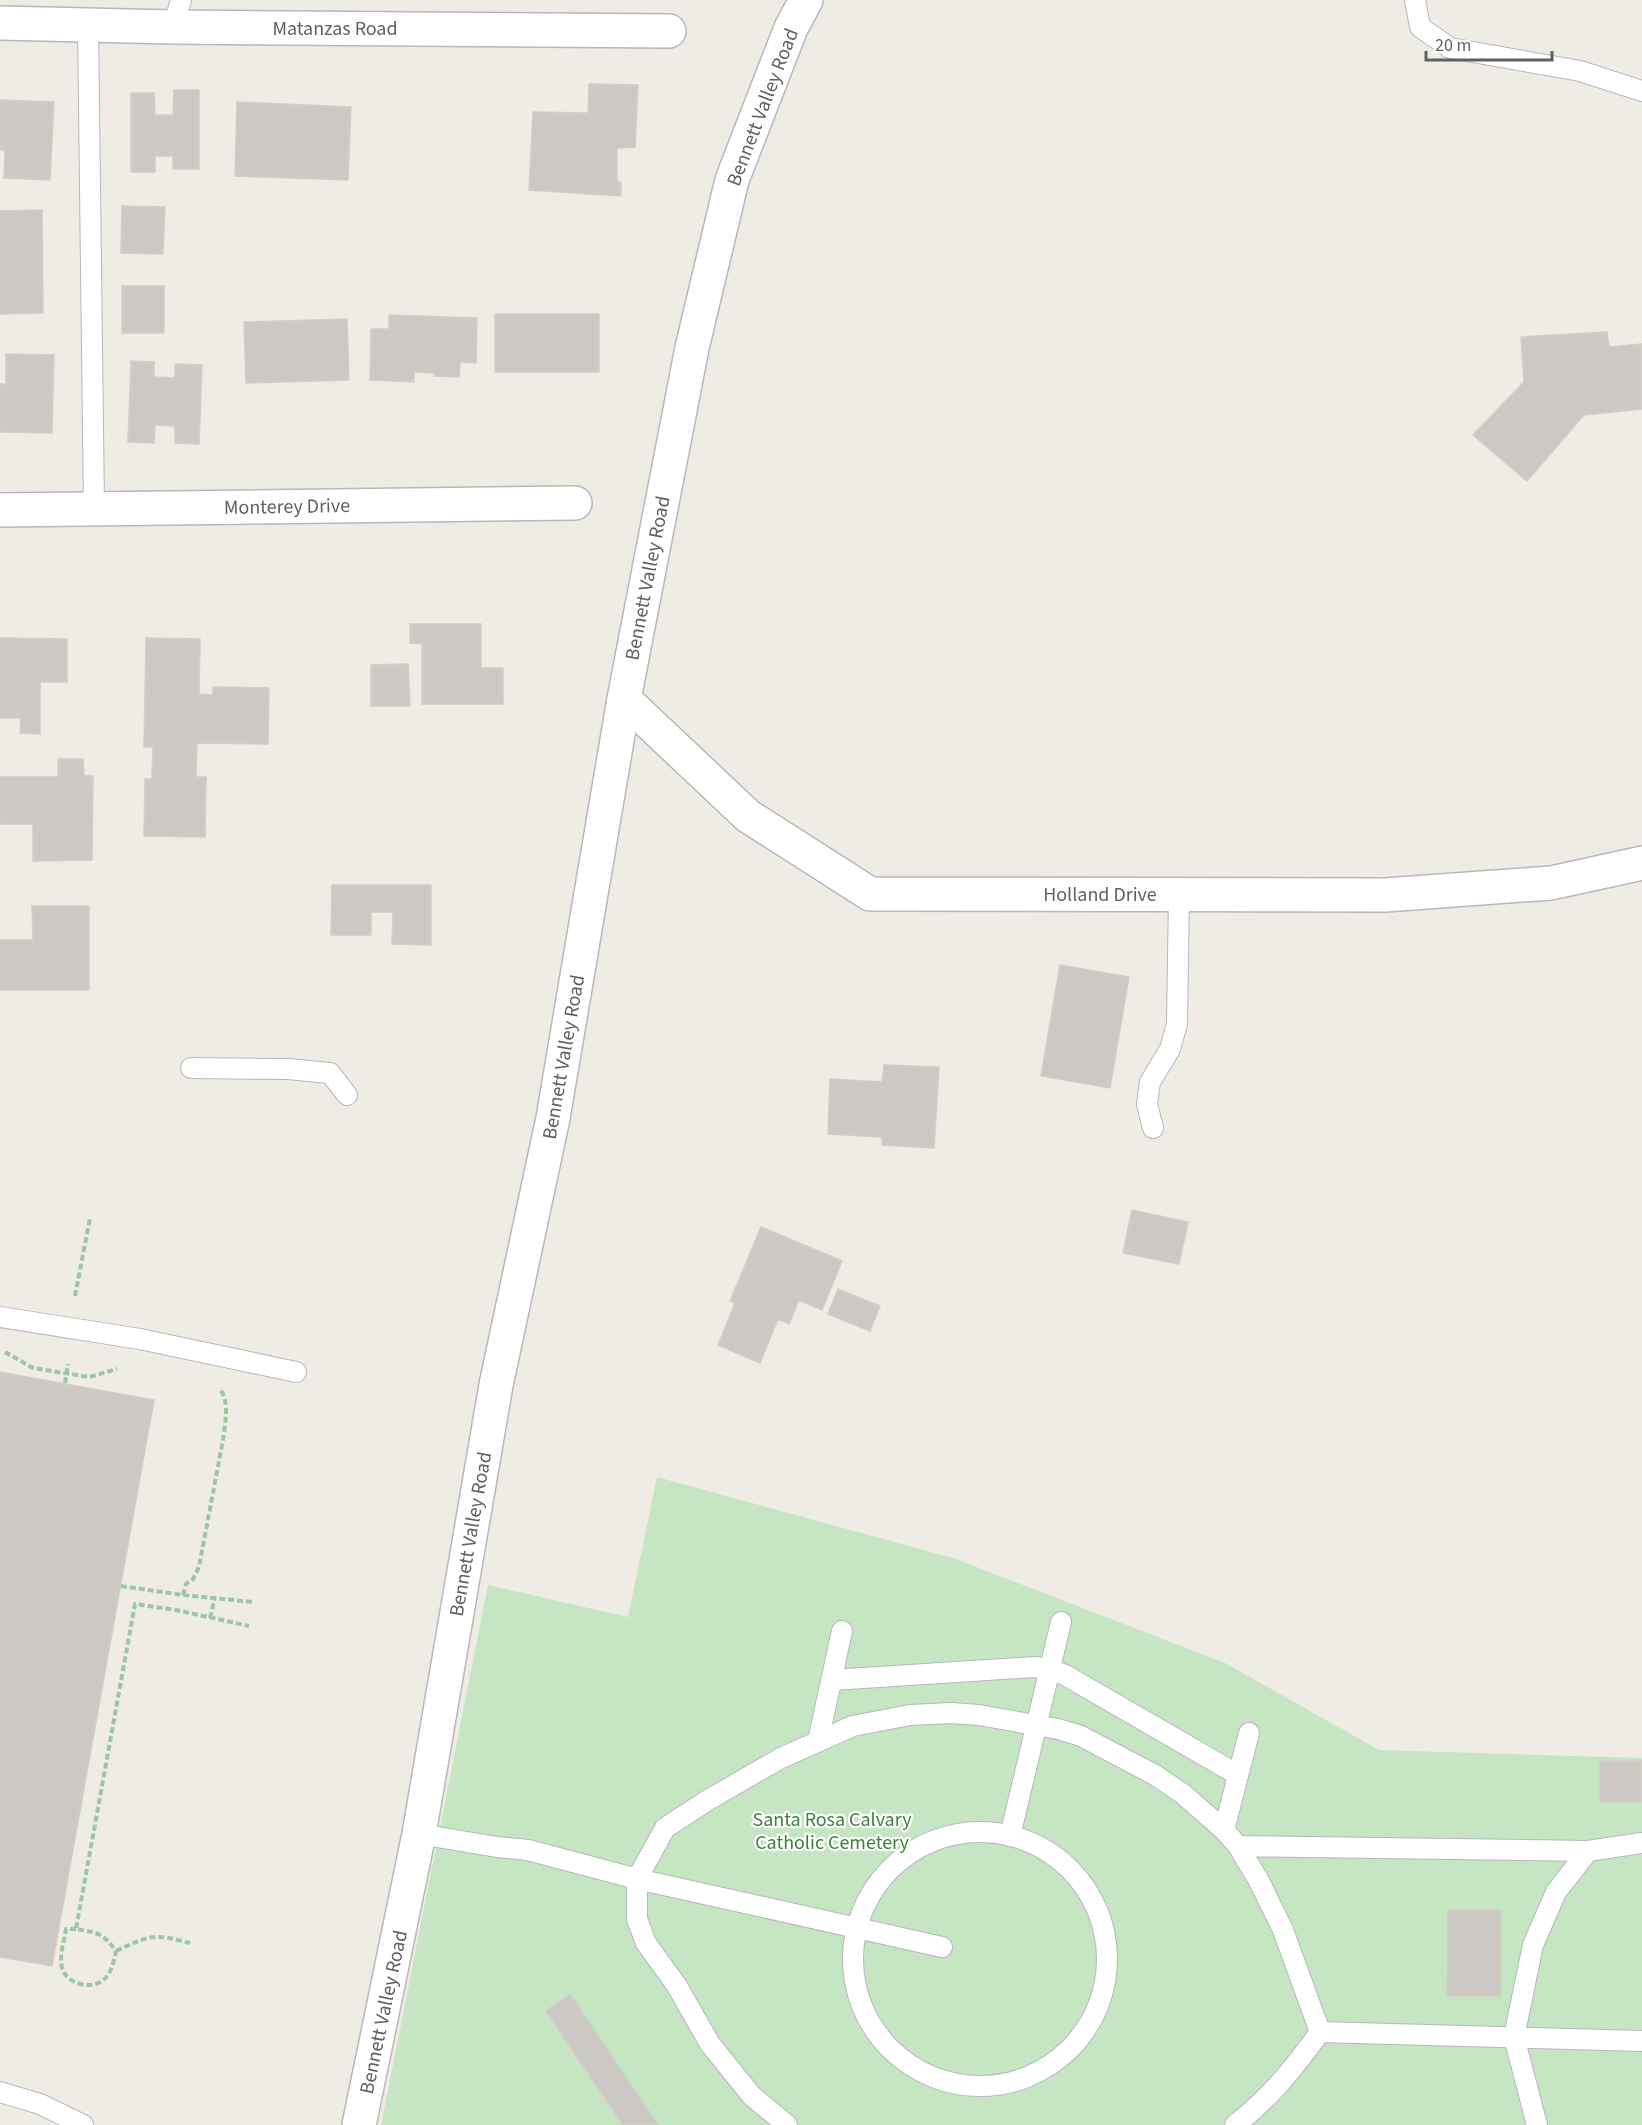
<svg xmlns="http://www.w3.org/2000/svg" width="1642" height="2125" font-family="'Source Sans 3',sans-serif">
	<rect width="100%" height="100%" fill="#efece5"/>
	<path fill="#c6e5c3" d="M 657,1477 L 953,1558 L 1225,1663 L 1379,1750 L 1642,1758 L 1642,2125 L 381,2125 L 488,1585 L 628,1617 Z"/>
	<path fill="#ccc9c4" stroke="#d3cdc4" stroke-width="1.5" d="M 589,84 L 638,85 L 635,147 L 617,148 L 617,182 L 621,182 L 621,196 L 529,190 L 533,112 L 588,113 Z
		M 174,90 L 199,90 L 199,169 L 173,169 L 173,156 L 155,156 L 155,172 L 131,172 L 131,93 L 154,93 L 155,115 L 173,115 Z
		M 0,100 L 54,102 L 50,180 L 4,178 L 5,150 L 0,150 Z
		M 237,102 L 351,107 L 348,180 L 235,176 Z
		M 122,206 L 165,207 L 163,254 L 121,253 Z
		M 42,210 L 43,313 L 0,314 L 0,211 Z
		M 122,286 L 164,286 L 164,333 L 122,333 Z
		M 495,314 L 599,314 L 599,372 L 495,372 Z
		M 389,315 L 477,318 L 476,363 L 460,362 L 459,377 L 434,376 L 435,373 L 414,372 L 414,382 L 370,380 L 371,329 L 389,329 Z
		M 347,319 L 349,380 L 246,383 L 244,322 Z
		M 1607,332 L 1609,347 L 1642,344 L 1642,409 L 1584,415 L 1527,481 L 1473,435 L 1524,382 L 1521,337 Z
		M 6,354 L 54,355 L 52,433 L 0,432 L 0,384 L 6,384 Z
		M 131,361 L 154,362 L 154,377 L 175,378 L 175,364 L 202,365 L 199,444 L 175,443 L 175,426 L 155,425 L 154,443 L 128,442 Z
		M 410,624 L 481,624 L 481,668 L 503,668 L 503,704 L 422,704 L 422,644 L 410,643 Z
		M 0,638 L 67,639 L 67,682 L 40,682 L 40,734 L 20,733 L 21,718 L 0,718 Z
		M 146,638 L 200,639 L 199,694 L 213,695 L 213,687 L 269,688 L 268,744 L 197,743 L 196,777 L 206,777 L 205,837 L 144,836 L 145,779 L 152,779 L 153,747 L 144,747 Z
		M 408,664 L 410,706 L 371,706 L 371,665 Z
		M 58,759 L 83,759 L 84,776 L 93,776 L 92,860 L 33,861 L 33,824 L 0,824 L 0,777 L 58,777 Z
		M 332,885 L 431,885 L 431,945 L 392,944 L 393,912 L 371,912 L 371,935 L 331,935 Z
		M 32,906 L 89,906 L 89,990 L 0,990 L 0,940 L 33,940 Z
		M 1060,965 L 1129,977 L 1110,1088 L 1041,1076 Z
		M 884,1065 L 939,1067 L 934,1148 L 882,1145 L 882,1137 L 828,1134 L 830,1079 L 882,1082 Z
		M 1132,1210 L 1188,1222 L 1179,1264 L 1123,1253 Z
		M 761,1227 L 842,1261 L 822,1310 L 799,1300 L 789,1324 L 778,1319 L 760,1363 L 718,1345 L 735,1303 L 730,1301 Z
		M 838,1289 L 880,1306 L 870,1331 L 828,1314 Z
		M 0,1372 L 154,1400 L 52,1966 L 0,1957 Z
		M 1600,1761 L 1642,1761 L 1642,1802 L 1600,1802 Z
		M 1448,1910 L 1501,1910 L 1501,1996 L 1447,1996 Z
		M 570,1994 L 658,2125 L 623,2125 L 546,2011 Z"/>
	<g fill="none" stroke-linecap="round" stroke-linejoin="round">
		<g stroke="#b6b8bb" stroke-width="22">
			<path id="service" d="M 1415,0 L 1420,27 L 1450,48 L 1580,71 L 1642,91
				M 88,25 L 94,508
				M 173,27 L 181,0
				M 191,1068 L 288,1069 L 330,1073 L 347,1095
				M 1153,1128 L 1147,1104 L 1150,1082 L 1170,1049 L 1177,1024 L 1179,895
				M 0,1317 L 140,1339 L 296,1372
				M 832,1680 L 1035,1667 L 1050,1669 L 1065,1675 L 1238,1775
				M 818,1741 L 842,1631
				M 1224,1830 L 1249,1733
				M853 1959a127 127 0 1 1 254 0a127 127 0 1 1-254 0Z
				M 419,1834 L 497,1847 L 528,1850 L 637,1879 L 665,1828 L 708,1800 L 781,1758 L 853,1726 L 910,1715 L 951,1713 L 979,1715 L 1058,1729 L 1081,1736 L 1155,1775 L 1183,1794 L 1224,1830 L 1238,1846 L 1259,1881 L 1283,1930 L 1320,2032 L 1642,2041
				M 1010,1836 L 1061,1622
				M 1238,1846 L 1588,1851
				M 0,2092 L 40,2104 L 83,2125
				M 787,2125 L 752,2096 L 710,2044 L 677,1986 L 646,1943 L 637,1919 L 637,1879 L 942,1947
				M 1235,2125 C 1271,2097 1294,2068 1320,2032
				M 1537,2125 L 1514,2037 L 1533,1945 L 1556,1892 L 1588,1851 L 1642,1843"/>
		</g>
		<g stroke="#b6b8bb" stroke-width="36">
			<path id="minor" d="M 0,23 L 173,27 L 669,31
				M 0,510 L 575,503
				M 624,699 L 748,816 L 870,894 L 1385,895 L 1551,883 L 1642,863"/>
		</g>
		<g stroke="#b6b8bb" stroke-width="36">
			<path id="tertiary" d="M 359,2125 L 419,1834 L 496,1385 L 553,1118 L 624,699 L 692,348 L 732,180 L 791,28 L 806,0"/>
		</g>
		<path stroke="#9dc6a5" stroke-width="4" stroke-dasharray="6 3" stroke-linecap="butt" d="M 75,1296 L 90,1218
			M 5,1352 L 33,1368 L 89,1377 L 117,1369
			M 65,1383 L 68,1364
			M 121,1586 L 183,1595 L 253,1602
			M 183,1595 L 186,1584 L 193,1579 L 199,1567 L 223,1440 C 225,1425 230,1402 220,1389
			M 210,1618 L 215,1597
			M 76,1929 L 66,1929 C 64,1942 59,1955 62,1968 C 66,1983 89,1990 102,1981 C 111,1975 114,1961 116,1951 C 102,1932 98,1933 76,1929 L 135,1604 L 176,1610 L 249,1626
			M 116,1951 C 151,1935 152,1933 190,1943"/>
		<use href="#service" stroke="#fff" stroke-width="20"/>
		<use href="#minor" stroke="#fff" stroke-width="33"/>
		<use href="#tertiary" stroke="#fff" stroke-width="33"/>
	</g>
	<g text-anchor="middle" stroke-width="4.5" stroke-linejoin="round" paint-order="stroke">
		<g font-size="20" fill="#5d6165" stroke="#fff">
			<text x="335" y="35">Matanzas Road</text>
			<text transform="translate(762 107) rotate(-69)" y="7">Bennett Valley Road</text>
			<text transform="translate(287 506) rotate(-1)" y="7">Monterey Drive</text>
			<text transform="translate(647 578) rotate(-79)" y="7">Bennett Valley Road</text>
			<text x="1100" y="901">Holland Drive</text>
			<text transform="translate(563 1057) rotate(-80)" y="7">Bennett Valley Road</text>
			<text transform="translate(470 1534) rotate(-80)" y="7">Bennett Valley Road</text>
			<text transform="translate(383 2012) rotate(-78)" y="7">Bennett Valley Road</text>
		</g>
		<g font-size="20" fill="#3c8039" stroke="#fff">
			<text x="832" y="1826">Santa Rosa Calvary<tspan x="832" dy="23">Catholic Cemetery</tspan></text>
		</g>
	</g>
	<path d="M1426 51v9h126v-9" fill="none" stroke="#5d6165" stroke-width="3"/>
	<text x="1435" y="51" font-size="18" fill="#5d6165" stroke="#ffffff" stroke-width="4.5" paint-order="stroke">20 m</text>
</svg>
